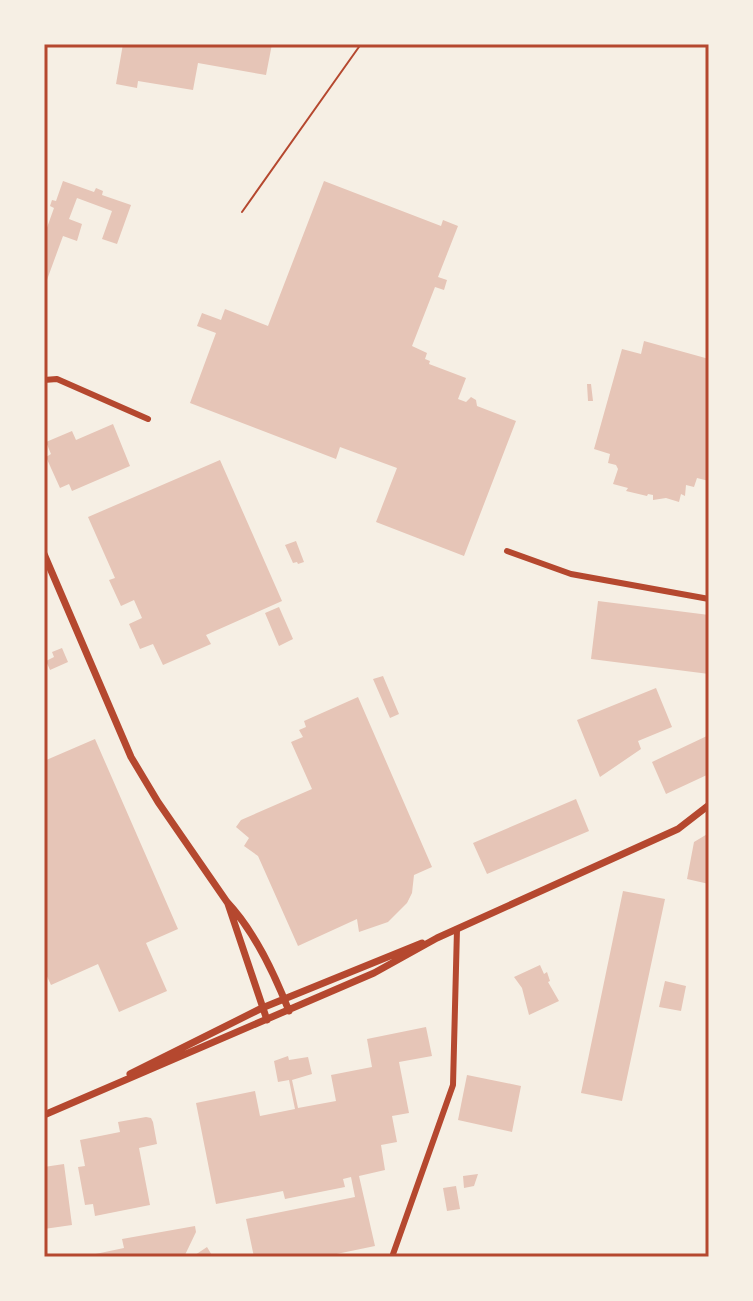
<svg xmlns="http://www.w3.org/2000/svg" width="753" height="1301" font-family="'Varela Round',sans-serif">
	<rect width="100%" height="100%" fill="#f6efe4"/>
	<path fill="#e6c5b7" d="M 123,44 L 272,44 L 266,75 L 198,63 L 193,90 L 138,81 L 137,88 L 116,84 Z
		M 63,181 L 94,192 L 96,188 L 103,191 L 102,195 L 131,205 L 117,244 L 102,239 L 112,211 L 77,198 L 69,219 L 82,224 L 77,241 L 63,236 L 44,288 L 44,236 L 54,208 L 50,206 L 52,200 L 56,201 Z
		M 324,181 L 441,226 L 443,220 L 458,226 L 438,277 L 447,280 L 444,290 L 435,287 L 412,346 L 427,353 L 425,359 L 430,361 L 429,364 L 466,378 L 458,399 L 466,402 L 471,397 L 476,400 L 477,406 L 516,421 L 464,556 L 376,522 L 397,468 L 340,447 L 336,459 L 190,403 L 216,333 L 197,326 L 202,313 L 221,320 L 225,309 L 268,326 Z
		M 644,341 L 709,359 L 709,481 L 697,478 L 694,487 L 686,485 L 685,496 L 681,494 L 679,502 L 666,498 L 653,500 L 653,495 L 648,494 L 647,496 L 626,491 L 628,488 L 613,484 L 618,469 L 616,465 L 608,463 L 610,454 L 594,449 L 622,349 L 641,354 Z
		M 587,384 L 591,384 L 593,401 L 588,401 Z
		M 113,424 L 130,466 L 72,491 L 69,484 L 60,488 L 46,457 L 51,454 L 46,442 L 72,431 L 76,440 Z
		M 220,460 L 282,601 L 206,635 L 211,644 L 163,665 L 153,644 L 140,649 L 129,624 L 142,618 L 134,600 L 121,606 L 109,580 L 115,578 L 88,517 Z
		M 296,541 L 304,562 L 298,564 L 297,562 L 293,563 L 285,545 Z
		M 598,601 L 709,615 L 709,674 L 591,659 Z
		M 279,607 L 293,639 L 279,646 L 265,613 Z
		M 62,648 L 68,662 L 50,670 L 46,661 L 54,657 L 52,652 Z
		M 383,676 L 399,714 L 390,718 L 373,679 Z
		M 656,688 L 672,727 L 638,741 L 641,749 L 600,777 L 577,720 Z
		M 358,697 L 432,867 L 414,875 L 412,893 L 407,903 L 388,922 L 359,932 L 357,919 L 298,946 L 258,856 L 244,846 L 249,838 L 236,827 L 241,820 L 312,789 L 291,742 L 303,737 L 299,730 L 306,727 L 304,721 Z
		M 709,735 L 709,774 L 666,794 L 652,762 Z
		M 95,739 L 178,929 L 146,943 L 167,991 L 119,1012 L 98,964 L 51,985 L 44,970 L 44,761 Z
		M 576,799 L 589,831 L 487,874 L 473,843 Z
		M 709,833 L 709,884 L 687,879 L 694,842 Z
		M 623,891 L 665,899 L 622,1101 L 581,1093 Z
		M 540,965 L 544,974 L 547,972 L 550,981 L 548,982 L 559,1001 L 529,1015 L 522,988 L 514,977 Z
		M 665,981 L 686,986 L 681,1011 L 659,1007 Z
		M 426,1027 L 432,1056 L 399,1062 L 409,1113 L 392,1116 L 397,1142 L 381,1145 L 385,1170 L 359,1176 L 375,1246 L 322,1257 L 254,1257 L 246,1219 L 355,1197 L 351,1177 L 343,1179 L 345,1187 L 285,1199 L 283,1191 L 216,1204 L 196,1103 L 255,1091 L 260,1116 L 295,1109 L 289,1080 L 278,1082 L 274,1061 L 288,1056 L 289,1060 L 308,1057 L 312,1074 L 292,1080 L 298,1108 L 336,1101 L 331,1075 L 372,1067 L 367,1039 Z
		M 467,1075 L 521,1086 L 512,1132 L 458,1120 Z
		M 146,1117 L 151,1118 L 153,1122 L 157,1144 L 139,1148 L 150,1205 L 95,1216 L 93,1204 L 85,1205 L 78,1167 L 85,1166 L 80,1140 L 120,1132 L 118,1122 Z
		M 64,1164 L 72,1225 L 44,1229 L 44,1167 Z
		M 478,1174 L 474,1186 L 464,1188 L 463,1176 Z
		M 456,1186 L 460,1209 L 447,1211 L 443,1188 Z
		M 195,1226 L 196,1232 L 184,1257 L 81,1257 L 124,1248 L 122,1239 Z
		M 207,1247 L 213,1257 L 192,1257 Z"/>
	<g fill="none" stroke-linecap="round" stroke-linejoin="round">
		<path stroke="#b5482f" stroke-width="2" d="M 242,212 L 361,44"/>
		<path stroke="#b5482f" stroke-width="6" d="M 44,380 L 57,379 L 148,419
			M 507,551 L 571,574 L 709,599
			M 392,1257 L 453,1085 L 457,929"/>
		<path stroke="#b5482f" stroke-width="7" d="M 44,554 L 131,757 L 158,802 L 227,902 C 255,932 274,973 289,1011
			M 228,904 L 267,1020
			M 130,1074 L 262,1008 L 422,943
			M 44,1115 L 374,973 L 437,938 L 678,829 L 709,805"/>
	</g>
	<rect width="753" height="1301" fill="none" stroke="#f6efe4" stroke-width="92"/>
	<rect x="46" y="46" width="661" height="1209" fill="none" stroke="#b5482f" stroke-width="3"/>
</svg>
